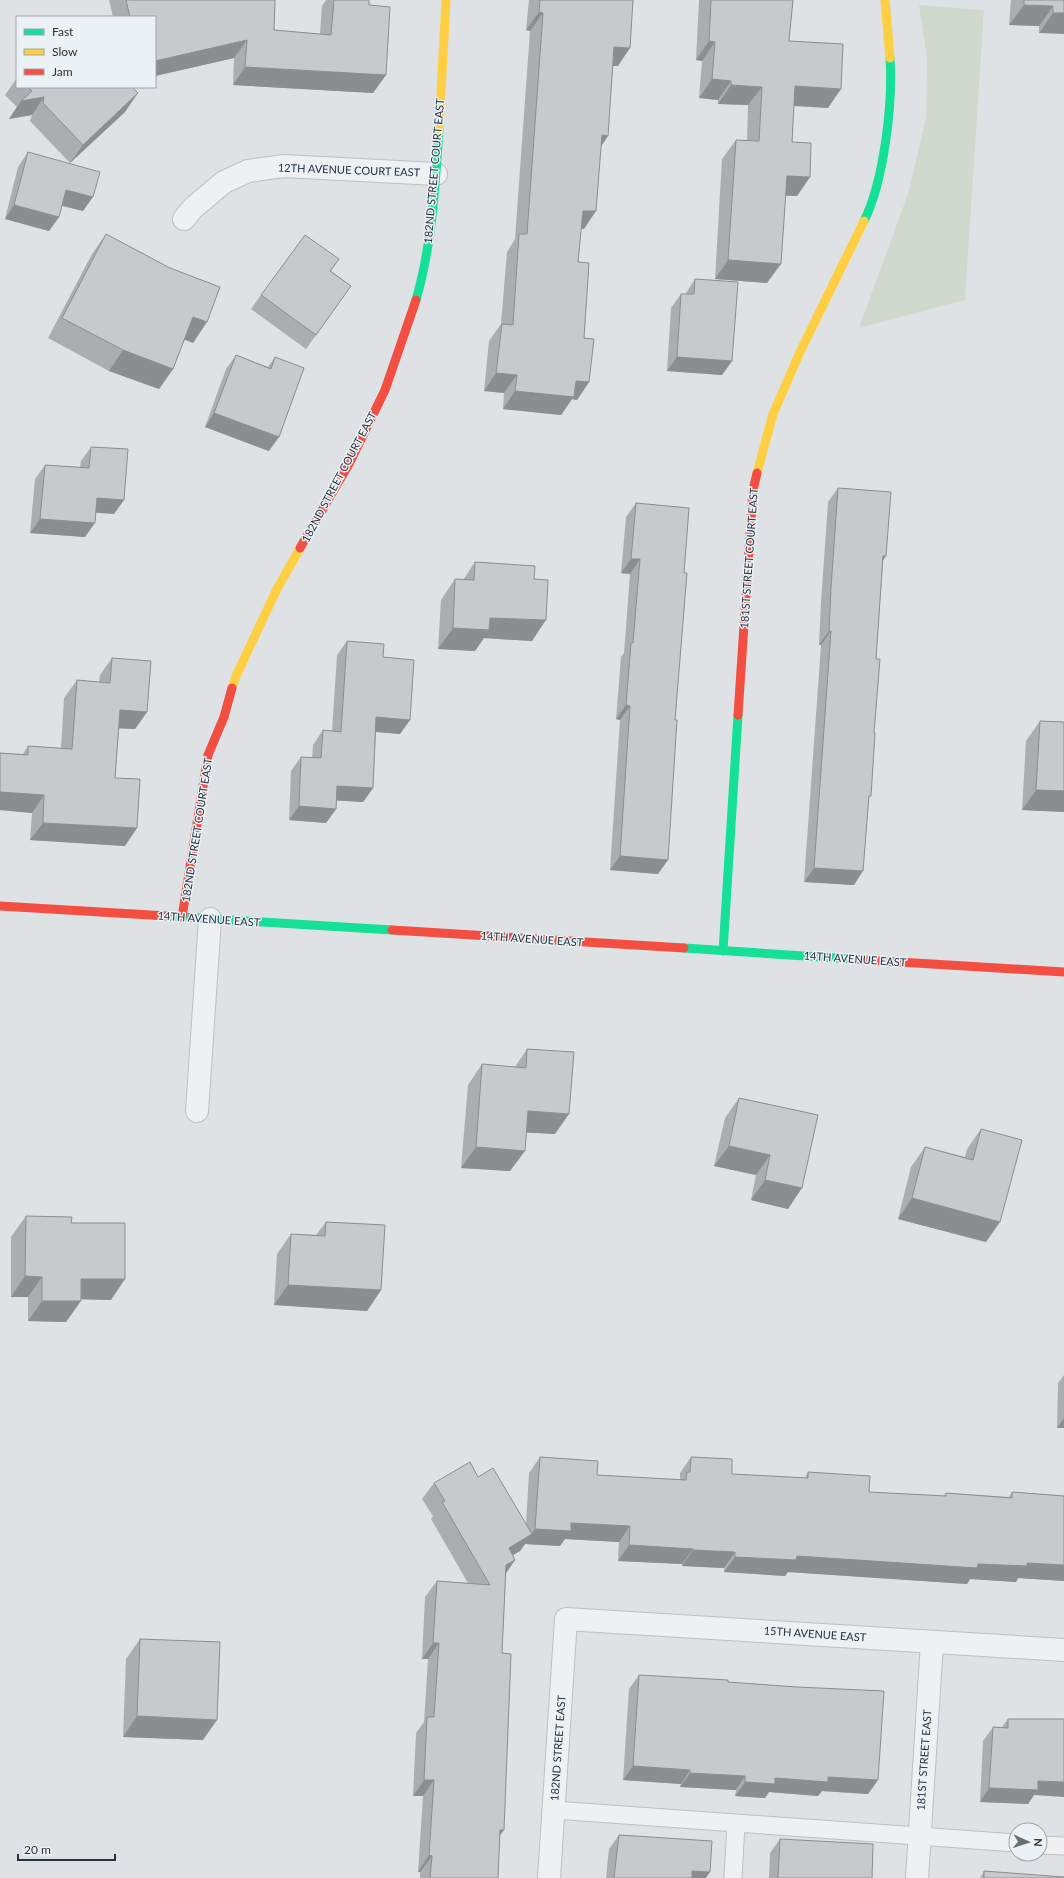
<svg xmlns="http://www.w3.org/2000/svg" width="1064" height="1878" font-family="Lato,sans-serif">
	<rect width="100%" height="100%" fill="#dfe2e5"/>
	<path fill="#d1d9cf" d="M 919,5 L 984,10 L 965,300 L 859,328 L 908,194 L 926,118 L 927,59 Z"/>
	<g fill="none" stroke-linecap="round" stroke-linejoin="round">
		<g stroke="#bdc0c3" stroke-width="19">
			<path id="lane" d="M 554,1810 L 1016,1843
				M 1040,1845 L 1064,1846
				M 733,1878 L 736,1824"/>
		</g>
		<g stroke="#bdc0c3" stroke-width="24">
			<path id="street" d="M 184,219 L 193,208 L 224,182 L 248,171 L 284,166 L 436,174
				M 197,1111 L 210,919
				M 549,1878 L 566,1619 L 1064,1650
				M 917,1878 L 932,1642"/>
		</g>
		<use href="#lane" stroke="#eef0f2" stroke-width="17"/>
		<use href="#street" stroke="#eef0f2" stroke-width="22"/>
		<path stroke="#16e098" stroke-width="9" d="M 864,221 C 884,181 893,103 890,58
			M 416,300 C 432,245 435,187 439,130
			M 167,916 L 392,930
			M 684,948 L 850,959
			M 723,951 L 738,715"/>
		<path stroke="#ffcf43" stroke-width="9" d="M 885,0 L 890,58
			M 439,130 L 446,0
			M 757,473 L 773,414 L 800,352 L 864,221
			M 232,688 L 236,676 L 277,589 L 300,548"/>
		<path stroke="#f24e42" stroke-width="9" d="M 300,548 L 349,464 L 385,390 L 416,300
			M 738,715 L 753,490 L 757,473
			M 0,906 L 167,916
			M 182,917 L 208,755 L 224,717 L 232,688
			M 392,930 L 684,948
			M 850,959 L 1064,972"/>
	</g>
	<path fill="#abaeb0" d="M 109,0 L 275,0 L 274,30 L 320,34 L 322,6 L 326,0 L 369,0 L 369,5 L 386,75 L 373,93 L 233,85 L 234,58 L 155,76 L 155,17 L 113,17 Z
		M 529,0 L 633,0 L 618,66 L 613,66 L 601,146 L 584,229 L 581,229 L 578,262 L 584,338 L 589,382 L 577,400 L 572,399 L 561,415 L 503,409 L 504,393 L 484,391 L 489,341 L 501,324 L 507,252 L 515,239 L 530,31 L 526,30 Z
		M 699,0 L 793,0 L 789,41 L 828,108 L 794,106 L 792,142 L 810,177 L 797,196 L 785,196 L 767,283 L 715,279 L 722,159 L 736,140 L 747,140 L 748,105 L 718,104 L 718,100 L 699,98 L 702,61 L 696,60 Z
		M 1011,0 L 1064,0 L 1039,33 L 1039,26 L 1009,25 Z
		M 17,78 L 17,87 L 132,87 L 125,112 L 70,163 L 30,121 L 32,115 L 9,119 L 17,107 L 5,95 Z
		M 28,152 L 83,211 L 62,206 L 59,217 L 49,231 L 5,219 L 18,167 Z
		M 106,234 L 193,343 L 184,339 L 173,369 L 159,389 L 109,371 L 48,338 L 92,254 Z
		M 339,259 L 331,271 L 351,286 L 306,349 L 251,309 L 261,295 Z
		M 695,279 L 732,361 L 722,375 L 667,371 L 671,308 L 681,294 L 686,294 L 686,293 Z
		M 236,355 L 268,367 L 275,357 L 269,451 L 205,427 L 226,369 Z
		M 91,447 L 114,514 L 96,512 L 85,537 L 30,533 L 35,479 L 45,465 L 80,467 L 81,461 Z
		M 838,488 L 883,561 L 876,659 L 869,799 L 854,885 L 804,882 L 821,645 L 819,645 L 821,602 L 828,502 Z
		M 636,503 L 689,508 L 658,874 L 610,870 L 620,720 L 616,719 L 621,657 L 624,653 L 630,574 L 621,573 L 626,517 Z
		M 475,562 L 534,579 L 532,641 L 484,638 L 475,651 L 438,649 L 441,600 L 455,579 L 463,580 Z
		M 347,641 L 383,657 L 410,720 L 400,734 L 376,732 L 373,788 L 363,802 L 336,800 L 336,809 L 326,823 L 289,820 L 291,771 L 301,757 L 312,758 L 313,745 L 323,730 L 332,731 L 337,655 Z
		M 112,658 L 147,712 L 135,729 L 119,728 L 115,778 L 125,846 L 30,840 L 32,813 L 0,810 L 0,753 L 23,754 L 28,746 L 61,748 L 64,698 L 77,680 L 99,682 L 100,675 Z
		M 1040,721 L 1064,722 L 1064,812 L 1022,810 L 1026,741 Z
		M 527,1049 L 555,1134 L 526,1132 L 510,1171 L 461,1168 L 468,1085 L 482,1064 L 515,1067 Z
		M 739,1098 L 818,1115 L 788,1209 L 751,1200 L 756,1175 L 714,1166 L 725,1118 Z
		M 981,1129 L 986,1242 L 898,1219 L 911,1167 L 925,1147 L 965,1157 L 967,1149 Z
		M 26,1216 L 71,1223 L 111,1300 L 81,1299 L 66,1322 L 28,1321 L 28,1297 L 11,1297 L 11,1237 Z
		M 326,1222 L 381,1290 L 367,1311 L 274,1305 L 277,1254 L 291,1234 L 316,1235 Z
		M 1064,1375 L 1064,1428 L 1057,1428 L 1058,1383 Z
		M 540,1457 L 597,1475 L 680,1480 L 680,1473 L 691,1457 L 732,1474 L 805,1478 L 808,1472 L 869,1492 L 944,1496 L 946,1493 L 1009,1497 L 1012,1492 L 1064,1496 L 1064,1581 L 1018,1578 L 1016,1582 L 970,1579 L 967,1584 L 788,1572 L 785,1576 L 724,1572 L 724,1568 L 682,1566 L 682,1564 L 618,1561 L 619,1542 L 565,1539 L 560,1546 L 525,1544 L 520,1551 L 513,1555 L 515,1560 L 506,1573 L 502,1653 L 500,1834 L 498,1878 L 420,1878 L 420,1872 L 418,1872 L 423,1796 L 413,1796 L 416,1733 L 424,1722 L 428,1659 L 422,1659 L 425,1597 L 437,1581 L 468,1583 L 431,1519 L 433,1516 L 422,1499 L 434,1483 L 478,1477 L 526,1524 L 529,1473 Z
		M 140,1639 L 203,1740 L 123,1737 L 126,1659 Z
		M 639,1675 L 728,1682 L 878,1780 L 868,1794 L 822,1791 L 818,1796 L 769,1792 L 765,1798 L 735,1796 L 736,1790 L 680,1787 L 681,1784 L 623,1780 L 629,1689 Z
		M 1008,1719 L 1034,1795 L 1028,1804 L 980,1802 L 983,1741 L 993,1727 L 1002,1727 Z
		M 619,1835 L 706,1878 L 606,1878 L 609,1849 Z
		M 780,1839 L 872,1878 L 769,1878 L 770,1853 Z
		M 984,1871 L 1064,1878 L 980,1878 Z"/>
	<path fill="#8b8d90" d="M 1024,5 L 1053,6 L 1039,26 L 1009,25 Z
		M 539,12 L 543,13 L 530,31 L 526,30 Z
		M 1053,13 L 1064,13 L 1064,34 L 1039,33 Z
		M 247,40 L 234,58 L 155,76 L 155,61 Z
		M 709,41 L 715,42 L 702,61 L 696,60 Z
		M 614,47 L 630,48 L 618,66 L 601,65 Z
		M 245,67 L 386,75 L 373,93 L 233,85 Z
		M 712,79 L 731,81 L 718,100 L 699,98 Z
		M 731,85 L 762,87 L 748,105 L 718,104 Z
		M 795,86 L 841,89 L 828,108 L 782,105 Z
		M 138,93 L 125,112 L 70,163 L 83,145 Z
		M 44,97 L 32,115 L 9,119 L 21,101 Z
		M 602,135 L 608,136 L 596,154 Z
		M 787,176 L 810,177 L 797,196 L 773,195 Z
		M 66,190 L 93,197 L 83,211 L 56,204 Z
		M 14,205 L 59,217 L 49,231 L 5,219 Z
		M 583,211 L 596,211 L 584,229 L 570,229 Z
		M 728,260 L 781,264 L 767,283 L 715,279 Z
		M 193,317 L 207,322 L 193,343 L 178,337 Z
		M 123,350 L 173,369 L 159,389 L 109,371 Z
		M 677,357 L 732,361 L 722,375 L 667,371 Z
		M 496,373 L 517,375 L 504,393 L 484,391 Z
		M 576,381 L 589,382 L 577,400 L 572,399 L 561,415 L 503,409 L 515,391 Z
		M 214,413 L 279,437 L 269,451 L 205,427 Z
		M 97,498 L 124,500 L 114,514 L 87,512 Z
		M 40,519 L 95,523 L 85,537 L 30,533 Z
		M 883,556 L 886,556 L 877,570 Z
		M 631,559 L 640,559 L 630,574 L 621,573 Z
		M 490,618 L 546,620 L 532,641 L 484,638 L 475,651 L 438,649 L 453,628 Z
		M 829,631 L 831,631 L 821,645 L 819,645 Z
		M 626,705 L 630,706 L 620,720 L 616,719 Z
		M 120,710 L 147,712 L 135,729 L 108,728 Z
		M 376,717 L 410,720 L 400,734 L 366,731 Z
		M 337,786 L 373,788 L 363,802 L 327,800 Z
		M 1036,790 L 1064,791 L 1064,812 L 1022,810 Z
		M 0,792 L 44,795 L 32,813 L 0,810 Z
		M 299,806 L 336,809 L 326,823 L 289,820 Z
		M 43,823 L 137,828 L 125,846 L 30,840 Z
		M 620,856 L 668,860 L 658,874 L 610,870 Z
		M 814,868 L 863,871 L 854,885 L 804,882 Z
		M 528,1111 L 569,1114 L 555,1134 L 514,1132 Z
		M 729,1146 L 770,1155 L 756,1175 L 714,1166 Z
		M 476,1147 L 525,1151 L 510,1171 L 461,1168 Z
		M 765,1180 L 802,1188 L 788,1209 L 751,1200 Z
		M 912,1198 L 1000,1222 L 986,1242 L 898,1219 Z
		M 25,1276 L 42,1277 L 28,1297 L 11,1297 Z
		M 81,1279 L 125,1279 L 111,1300 L 66,1299 Z
		M 288,1285 L 381,1290 L 367,1311 L 274,1305 Z
		M 42,1301 L 81,1301 L 66,1322 L 28,1321 Z
		M 1064,1418 L 1064,1428 L 1057,1428 Z
		M 571,1523 L 630,1526 L 619,1542 L 565,1539 L 560,1546 L 525,1544 L 520,1551 L 497,1564 L 509,1548 L 531,1535 L 535,1529 Z
		M 629,1545 L 693,1549 L 682,1564 L 618,1561 Z
		M 693,1550 L 735,1552 L 724,1568 L 682,1566 Z
		M 797,1556 L 978,1564 L 1027,1563 L 1064,1565 L 1064,1581 L 1018,1578 L 1016,1582 L 970,1579 L 967,1584 L 788,1572 L 785,1576 L 724,1572 L 735,1557 Z
		M 515,1560 L 504,1576 L 506,1565 Z
		M 433,1643 L 439,1643 L 428,1659 L 422,1659 Z
		M 137,1716 L 217,1720 L 203,1740 L 123,1737 Z
		M 633,1766 L 690,1770 L 681,1784 L 623,1780 Z
		M 690,1773 L 745,1776 L 736,1790 L 680,1787 Z
		M 828,1777 L 878,1780 L 868,1794 L 822,1791 L 818,1796 L 769,1792 L 765,1798 L 735,1796 L 745,1782 L 775,1778 Z
		M 424,1780 L 434,1780 L 423,1796 L 413,1796 Z
		M 1038,1781 L 1064,1782 L 1064,1797 L 1034,1795 L 1028,1804 L 980,1802 L 989,1788 Z
		M 500,1830 L 504,1830 L 492,1846 Z
		M 429,1855 L 432,1856 L 420,1872 L 418,1872 Z
		M 692,1871 L 710,1872 L 706,1878 L 687,1878 Z"/>
	<path fill="#c7cacd" stroke="#8b8d90" d="M 126,0 L 275,0 L 274,30 L 331,35 L 334,0 L 369,0 L 369,5 L 390,7 L 386,75 L 245,67 L 247,40 L 155,61 L 155,17 L 130,17 Z
		M 540,0 L 633,0 L 630,48 L 614,47 L 608,136 L 602,135 L 596,211 L 583,211 L 578,262 L 589,263 L 584,338 L 594,339 L 589,382 L 576,381 L 574,397 L 515,391 L 517,375 L 496,373 L 502,324 L 513,325 L 519,234 L 527,234 L 543,13 L 539,12 Z
		M 711,0 L 793,0 L 789,41 L 843,44 L 841,89 L 795,86 L 792,142 L 811,143 L 810,177 L 787,176 L 781,264 L 728,260 L 736,140 L 759,141 L 762,87 L 731,85 L 731,81 L 712,79 L 715,42 L 709,41 Z
		M 1024,0 L 1064,0 L 1064,13 L 1053,13 L 1053,6 L 1024,5 Z
		M 28,87 L 132,87 L 138,93 L 83,145 L 43,103 L 44,97 L 21,101 L 32,91 Z
		M 28,152 L 100,172 L 93,197 L 66,190 L 59,217 L 14,205 Z
		M 106,234 L 170,268 L 220,287 L 207,322 L 193,317 L 173,369 L 123,350 L 62,318 Z
		M 305,235 L 339,259 L 330,271 L 351,286 L 316,335 L 261,295 Z
		M 695,279 L 738,282 L 732,361 L 677,357 L 681,294 L 694,294 Z
		M 236,355 L 271,369 L 275,357 L 304,368 L 279,437 L 214,413 Z
		M 91,447 L 128,449 L 124,500 L 97,498 L 95,523 L 40,519 L 45,465 L 89,468 Z
		M 838,488 L 891,492 L 886,556 L 883,556 L 876,659 L 880,659 L 874,733 L 875,733 L 871,796 L 869,796 L 863,871 L 814,868 L 831,631 L 829,631 L 831,588 Z
		M 636,503 L 689,508 L 684,573 L 687,573 L 675,720 L 677,720 L 668,860 L 620,856 L 630,706 L 626,705 L 631,643 L 633,643 L 640,559 L 631,559 Z
		M 475,562 L 535,566 L 534,579 L 548,580 L 546,620 L 490,618 L 489,630 L 453,628 L 455,579 L 474,580 Z
		M 347,641 L 384,644 L 383,657 L 414,660 L 410,720 L 376,717 L 373,788 L 337,786 L 336,809 L 299,806 L 301,757 L 321,758 L 323,730 L 341,732 Z
		M 112,658 L 151,661 L 147,712 L 120,710 L 115,778 L 140,779 L 137,828 L 43,823 L 44,795 L 0,792 L 0,753 L 28,755 L 28,746 L 72,749 L 77,680 L 110,683 Z
		M 1040,721 L 1064,722 L 1064,791 L 1036,790 Z
		M 527,1049 L 574,1052 L 569,1114 L 528,1111 L 525,1151 L 476,1147 L 482,1064 L 526,1068 Z
		M 739,1098 L 818,1115 L 802,1188 L 765,1180 L 770,1155 L 729,1146 Z
		M 981,1129 L 1022,1140 L 1000,1222 L 912,1198 L 925,1147 L 973,1160 Z
		M 26,1216 L 72,1217 L 71,1223 L 125,1223 L 125,1279 L 81,1279 L 81,1301 L 42,1301 L 42,1277 L 25,1276 Z
		M 326,1222 L 385,1225 L 381,1290 L 288,1285 L 291,1234 L 325,1236 Z
		M 540,1457 L 598,1461 L 597,1475 L 686,1480 L 687,1472 L 690,1472 L 691,1457 L 732,1459 L 732,1474 L 808,1478 L 808,1472 L 870,1476 L 869,1492 L 946,1496 L 946,1493 L 1012,1498 L 1012,1492 L 1064,1496 L 1064,1565 L 1027,1563 L 1027,1566 L 978,1564 L 977,1568 L 797,1556 L 796,1560 L 735,1557 L 735,1552 L 693,1550 L 693,1549 L 629,1545 L 630,1526 L 571,1523 L 571,1531 L 535,1529 Z
		M 470,1462 L 478,1477 L 493,1468 L 532,1534 L 509,1548 L 515,1560 L 506,1565 L 502,1653 L 511,1654 L 504,1830 L 500,1830 L 498,1878 L 430,1878 L 432,1856 L 429,1855 L 434,1780 L 424,1780 L 427,1717 L 434,1717 L 439,1643 L 433,1643 L 437,1581 L 490,1585 L 442,1502 L 445,1501 L 434,1483 Z
		M 140,1639 L 220,1642 L 217,1720 L 137,1716 Z
		M 639,1675 L 728,1680 L 728,1682 L 797,1687 L 884,1691 L 878,1780 L 828,1777 L 828,1782 L 775,1778 L 775,1784 L 745,1782 L 745,1776 L 690,1773 L 690,1770 L 633,1766 Z
		M 1008,1719 L 1064,1719 L 1064,1782 L 1038,1781 L 1038,1790 L 989,1788 L 993,1727 L 1008,1728 Z
		M 619,1835 L 712,1841 L 710,1872 L 692,1871 L 692,1878 L 614,1878 Z
		M 780,1839 L 873,1844 L 872,1878 L 778,1878 Z
		M 984,1871 L 1064,1877 L 1064,1878 L 984,1878 Z"/>
	<g text-anchor="middle" stroke-width="3" stroke-linejoin="round" paint-order="stroke">
		<g font-size="11" fill="#26323e" stroke="#ecf1f5">
			<text transform="translate(349 170) rotate(2)" y="4">12TH AVENUE COURT EAST</text>
			<text transform="translate(434 171) rotate(-85)" y="4">182ND STREET COURT EAST</text>
			<text transform="translate(339 477) rotate(-62)" y="4">182ND STREET COURT EAST</text>
			<text transform="translate(749 558) rotate(-86)" y="4">181ST STREET COURT EAST</text>
			<text transform="translate(197 830) rotate(-81)" y="4">182ND STREET COURT EAST</text>
			<text transform="translate(209 919) rotate(4)" y="4">14TH AVENUE EAST</text>
			<text transform="translate(532 939) rotate(4)" y="4">14TH AVENUE EAST</text>
			<text transform="translate(855 959) rotate(4)" y="4">14TH AVENUE EAST</text>
			<text transform="translate(815 1634) rotate(4)" y="4">15TH AVENUE EAST</text>
			<text transform="translate(558 1748) rotate(-86)" y="4">182ND STREET EAST</text>
			<text transform="translate(924 1760) rotate(-86)" y="4">181ST STREET EAST</text>
		</g>
	</g>
	<rect x="16" y="16" width="140" height="72" fill="#ecf1f5" stroke="#9da5ac"/>
	<rect x="24" y="29" width="20" height="6" fill="#16e098" stroke="#9da5ac"/>
	<text x="52" y="36" font-size="12" fill="#26323e">Fast</text>
	<rect x="24" y="49" width="20" height="6" fill="#ffcf43" stroke="#9da5ac"/>
	<text x="52" y="56" font-size="12" fill="#26323e">Slow</text>
	<rect x="24" y="69" width="20" height="6" fill="#f24e42" stroke="#9da5ac"/>
	<text x="52" y="76" font-size="12" fill="#26323e">Jam</text>
	<g transform="translate(1028 1842) rotate(93)"><circle r="19" fill="#ecf1f5" stroke="#9da5ac"/>
	<path d="M0-3L7 15L0 10L-7 15Z" fill="#677078"/>
	<text y="-6" font-size="11" font-weight="bold" text-anchor="middle" fill="#26323e">N</text>
	</g>
	<path d="M18 1854v6h97v-6" fill="none" stroke="#26323e" stroke-width="2"/>
	<text x="24" y="1854" font-size="12" fill="#26323e" stroke="#ecf1f5" stroke-width="3" paint-order="stroke">20 m</text>
</svg>
